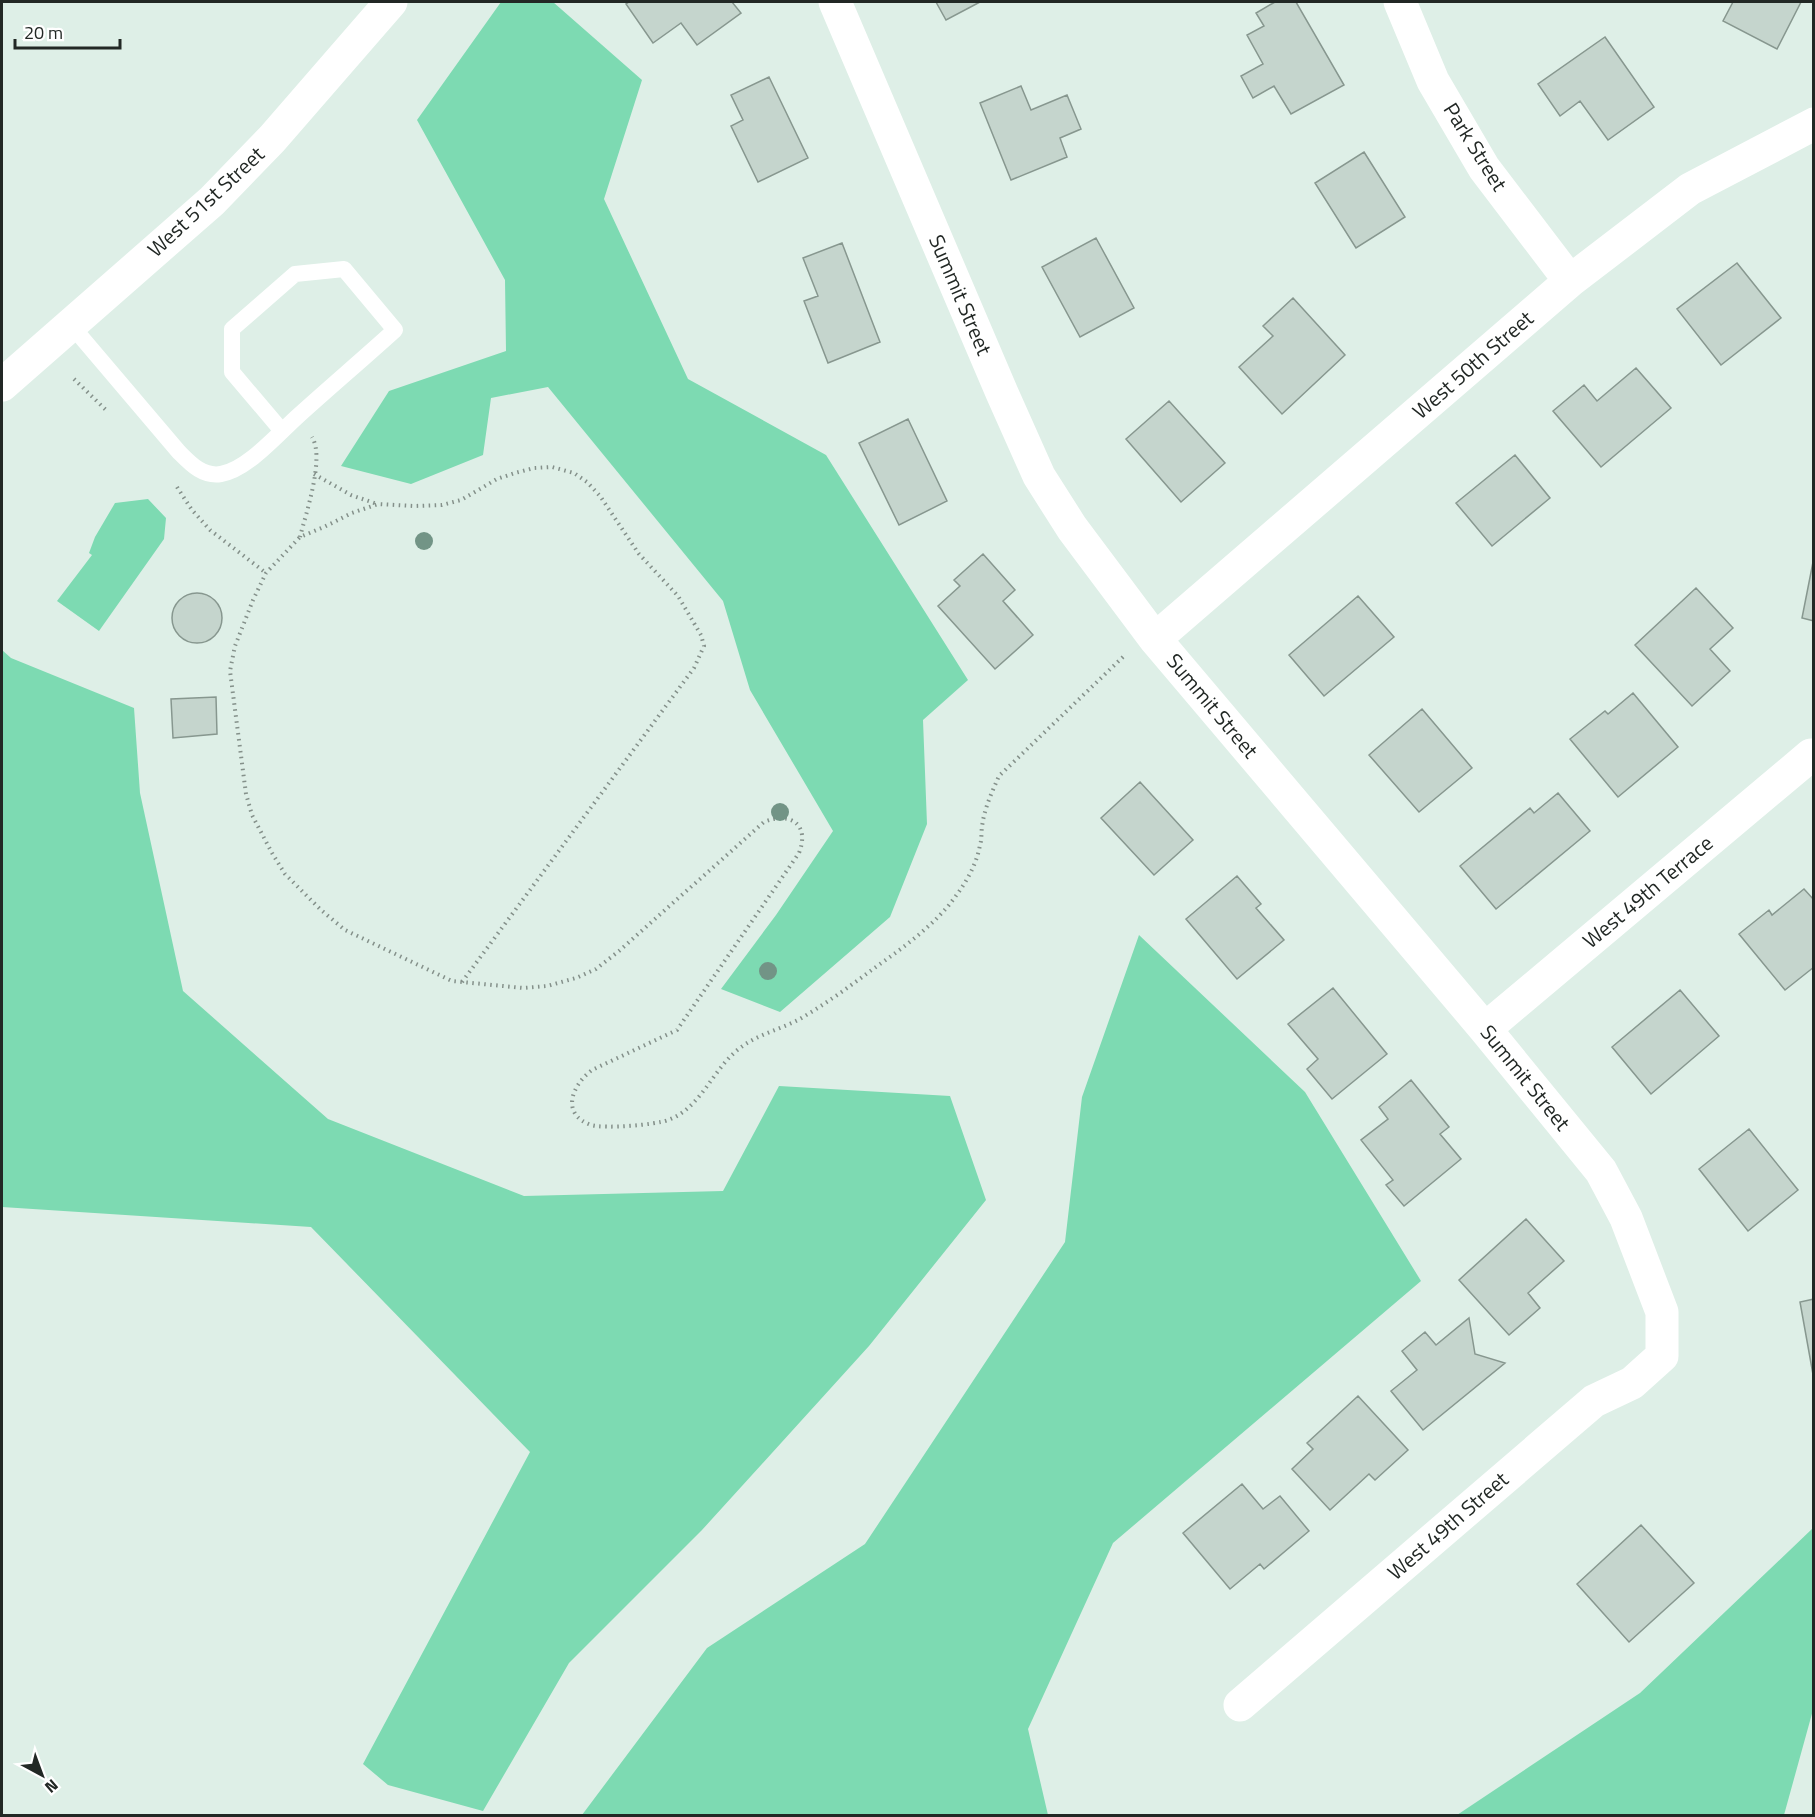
<svg xmlns="http://www.w3.org/2000/svg" width="1815" height="1817" font-family="'Titillium Web',sans-serif">
	<rect width="100%" height="100%" fill="#deefe7"/>
	<path fill="#7ddab2" d="M 501,2 L 553,2 L 642,80 L 604,199 L 688,379 L 826,455 L 968,680 L 923,720 L 927,824 L 890,917 L 780,1012 L 721,989 L 776,915 L 833,831 L 750,690 L 723,601 L 548,387 L 491,398 L 483,455 L 411,484 L 341,466 L 389,391 L 506,351 L 505,280 L 417,120 Z
		M 148,499 L 166,518 L 164,539 L 99,631 L 57,601 L 92,555 L 89,553 L 95,537 L 115,503 Z
		M 2,650 L 11,658 L 134,708 L 140,793 L 183,991 L 328,1119 L 524,1196 L 723,1191 L 779,1086 L 950,1096 L 986,1200 L 869,1346 L 702,1530 L 569,1663 L 483,1811 L 388,1785 L 363,1764 L 530,1452 L 311,1227 L 2,1207 Z
		M 1139,935 L 1305,1092 L 1421,1281 L 1113,1543 L 1028,1729 L 1048,1815 L 582,1815 L 707,1648 L 865,1544 L 1065,1242 L 1082,1097 Z
		M 1813,1528 L 1813,1710 L 1784,1815 L 1457,1815 L 1640,1693 Z"/>
	<path fill="#c5d5cd" stroke="#87978f" stroke-width="1.5" d="M 629,2 L 732,2 L 741,13 L 697,45 L 681,23 L 653,43 L 626,4 Z
		M 936,2 L 980,2 L 946,20 Z
		M 1275,2 L 1296,2 L 1344,85 L 1291,114 L 1274,86 L 1253,98 L 1241,76 L 1263,64 L 1247,35 L 1264,26 L 1256,13 Z
		M 1733,2 L 1801,2 L 1777,49 L 1723,21 Z
		M 1605,37 L 1654,107 L 1608,140 L 1580,101 L 1560,116 L 1538,84 Z
		M 769,77 L 808,158 L 758,182 L 731,126 L 743,120 L 731,95 Z
		M 1021,86 L 1031,110 L 1067,95 L 1081,129 L 1060,138 L 1067,157 L 1011,180 L 980,103 Z
		M 1364,152 L 1405,217 L 1356,248 L 1315,183 Z
		M 1096,238 L 1134,308 L 1080,337 L 1042,267 Z
		M 842,243 L 880,342 L 828,363 L 804,301 L 818,296 L 803,258 Z
		M 1737,263 L 1781,318 L 1721,365 L 1677,309 Z
		M 1293,298 L 1345,355 L 1282,414 L 1239,367 L 1273,336 L 1263,326 Z
		M 1636,368 L 1671,408 L 1601,467 L 1553,411 L 1584,385 L 1597,401 Z
		M 1169,401 L 1225,463 L 1181,502 L 1126,439 Z
		M 908,419 L 947,501 L 899,525 L 859,443 Z
		M 1515,455 L 1550,498 L 1492,546 L 1456,503 Z
		M 983,554 L 1015,590 L 1003,601 L 1033,635 L 995,669 L 938,606 L 960,586 L 954,580 Z
		M 1814,557 L 1814,621 L 1802,618 Z
		M 1696,588 L 1733,628 L 1710,649 L 1730,671 L 1692,706 L 1635,645 Z
		M172 618a25 25 0 1 1 50 0a25 25 0 1 1-50 0Z
		M 1358,596 L 1394,637 L 1324,696 L 1289,655 Z
		M 1633,693 L 1678,747 L 1618,797 L 1570,739 L 1605,711 L 1608,714 Z
		M 216,697 L 217,734 L 173,738 L 171,699 Z
		M 1422,709 L 1472,768 L 1419,812 L 1369,755 Z
		M 1140,782 L 1193,840 L 1154,875 L 1101,818 Z
		M 1558,793 L 1590,831 L 1496,909 L 1460,866 L 1530,808 L 1534,813 Z
		M 1237,876 L 1261,904 L 1256,908 L 1284,940 L 1237,979 L 1186,919 Z
		M 1804,889 L 1814,900 L 1814,967 L 1785,990 L 1739,934 L 1769,910 L 1772,915 Z
		M 1333,988 L 1387,1054 L 1332,1099 L 1307,1069 L 1318,1059 L 1288,1024 Z
		M 1680,990 L 1719,1036 L 1651,1094 L 1612,1047 Z
		M 1411,1080 L 1449,1127 L 1440,1134 L 1461,1159 L 1404,1206 L 1386,1185 L 1393,1180 L 1361,1140 L 1388,1119 L 1379,1107 Z
		M 1749,1129 L 1798,1190 L 1748,1231 L 1699,1169 Z
		M 1526,1219 L 1564,1261 L 1528,1293 L 1540,1308 L 1509,1335 L 1459,1280 Z
		M 1814,1299 L 1814,1380 L 1800,1302 Z
		M 1469,1318 L 1475,1354 L 1505,1363 L 1423,1430 L 1391,1391 L 1417,1370 L 1402,1351 L 1425,1332 L 1436,1345 Z
		M 1358,1396 L 1408,1450 L 1375,1480 L 1369,1474 L 1330,1510 L 1292,1469 L 1313,1449 L 1307,1443 Z
		M 1242,1484 L 1263,1509 L 1280,1496 L 1309,1531 L 1264,1569 L 1260,1564 L 1230,1589 L 1183,1533 Z
		M 1641,1525 L 1694,1583 L 1629,1642 L 1577,1584 Z"/>
	<g fill="none" stroke-linecap="round" stroke-linejoin="round">
		<path stroke="#84908a" stroke-width="4" stroke-dasharray="1.5 4.5" stroke-linecap="butt" d="M 74,379 L 107,411
			M 314,474 L 351,495 L 377,504
			M 177,487 L 192,510 L 210,530 L 266,573
			M 300,537 C 306,513 325,458 312,437
			M 462,982 L 694,668 L 704,646 L 701,635 L 678,596 L 639,554 L 600,496 L 587,482 L 574,473 L 552,467 L 534,468 L 515,473 L 497,479 L 461,500 L 442,505 L 414,506 L 378,504 L 352,513 L 324,527 L 300,537 L 266,573 L 253,600 L 235,646 L 230,671 L 246,794 L 252,815 L 272,853 L 285,874 L 321,910 L 345,930 L 452,981 L 523,988 L 547,986 L 576,978 L 596,969 L 619,951 L 764,822 C 791,811 810,825 799,853 L 677,1030 L 592,1070 C 572,1085 560,1114 591,1125 C 604,1129 655,1125 668,1120 C 699,1109 711,1074 734,1053 C 752,1036 776,1031 798,1020 C 824,1005 849,987 873,969 C 900,950 928,930 949,905 C 963,887 976,868 980,845 C 982,839 981,833 982,827 C 984,809 992,792 999,776 L 1125,655"/>
		<path stroke="#fff" stroke-width="16" d="M 71,325 L 178,451 C 190,463 202,477 221,474 C 247,470 278,434 298,416 C 330,387 363,359 395,330 L 344,269 L 295,274 L 232,329 L 232,372 L 282,431"/>
		<path stroke="#fff" stroke-width="33" d="M 835,2 L 1002,393 L 1039,476 L 1072,528 L 1155,639 L 1485,1029 L 1601,1171 L 1626,1218 L 1662,1312 L 1662,1356 L 1632,1383 L 1594,1401 L 1240,1705
			M 1400,2 L 1433,81 L 1484,168 L 1570,281
			M 1155,639 L 1570,281 L 1690,189 L 1814,124
			M 1485,1029 L 1811,755 L 1814,759"/>
		<path stroke="#fff" stroke-width="33" d="M 2,385 L 212,201 L 272,139 L 391,2"/>
	</g>
	<g fill="#729486">
		<circle cx="424" cy="541" r="9"/>
		<circle cx="780" cy="812" r="9"/>
		<circle cx="768" cy="971" r="9"/>
	</g>
	<g text-anchor="middle" stroke-width="4.5" stroke-linejoin="round" paint-order="stroke">
		<g font-size="21" fill="#222825" stroke="#fff">
			<text transform="translate(1475 147) rotate(58)" y="7">Park Street</text>
			<text transform="translate(206 202) rotate(-43)" y="7">West 51st Street</text>
			<text transform="translate(960 295) rotate(67)" y="7">Summit Street</text>
			<text transform="translate(1473 365) rotate(-41)" y="7">West 50th Street</text>
			<text transform="translate(1212 706) rotate(50)" y="7">Summit Street</text>
			<text transform="translate(1648 892) rotate(-40)" y="7">West 49th Terrace</text>
			<text transform="translate(1525 1078) rotate(51)" y="7">Summit Street</text>
			<text transform="translate(1448 1526) rotate(-41)" y="7">West 49th Street</text>
		</g>
	</g>
	<rect width="1815" height="1817" fill="none" stroke="#222825" stroke-width="6"/>
	<g transform="translate(42 1775) rotate(139)" stroke="#ffffff" stroke-width="4.5" paint-order="stroke">
	<path d="M0-4.5L10 22L0 15L-10 22Z" fill="#222825"/>
	<text y="-9" font-size="16" font-weight="bold" text-anchor="middle" fill="#222825">N</text>
	</g>
	<path d="M15 39v9h105v-9" fill="none" stroke="#222825" stroke-width="3"/>
	<text x="24" y="39" font-size="18" fill="#222825" stroke="#ffffff" stroke-width="4.5" paint-order="stroke">20 m</text>
</svg>
